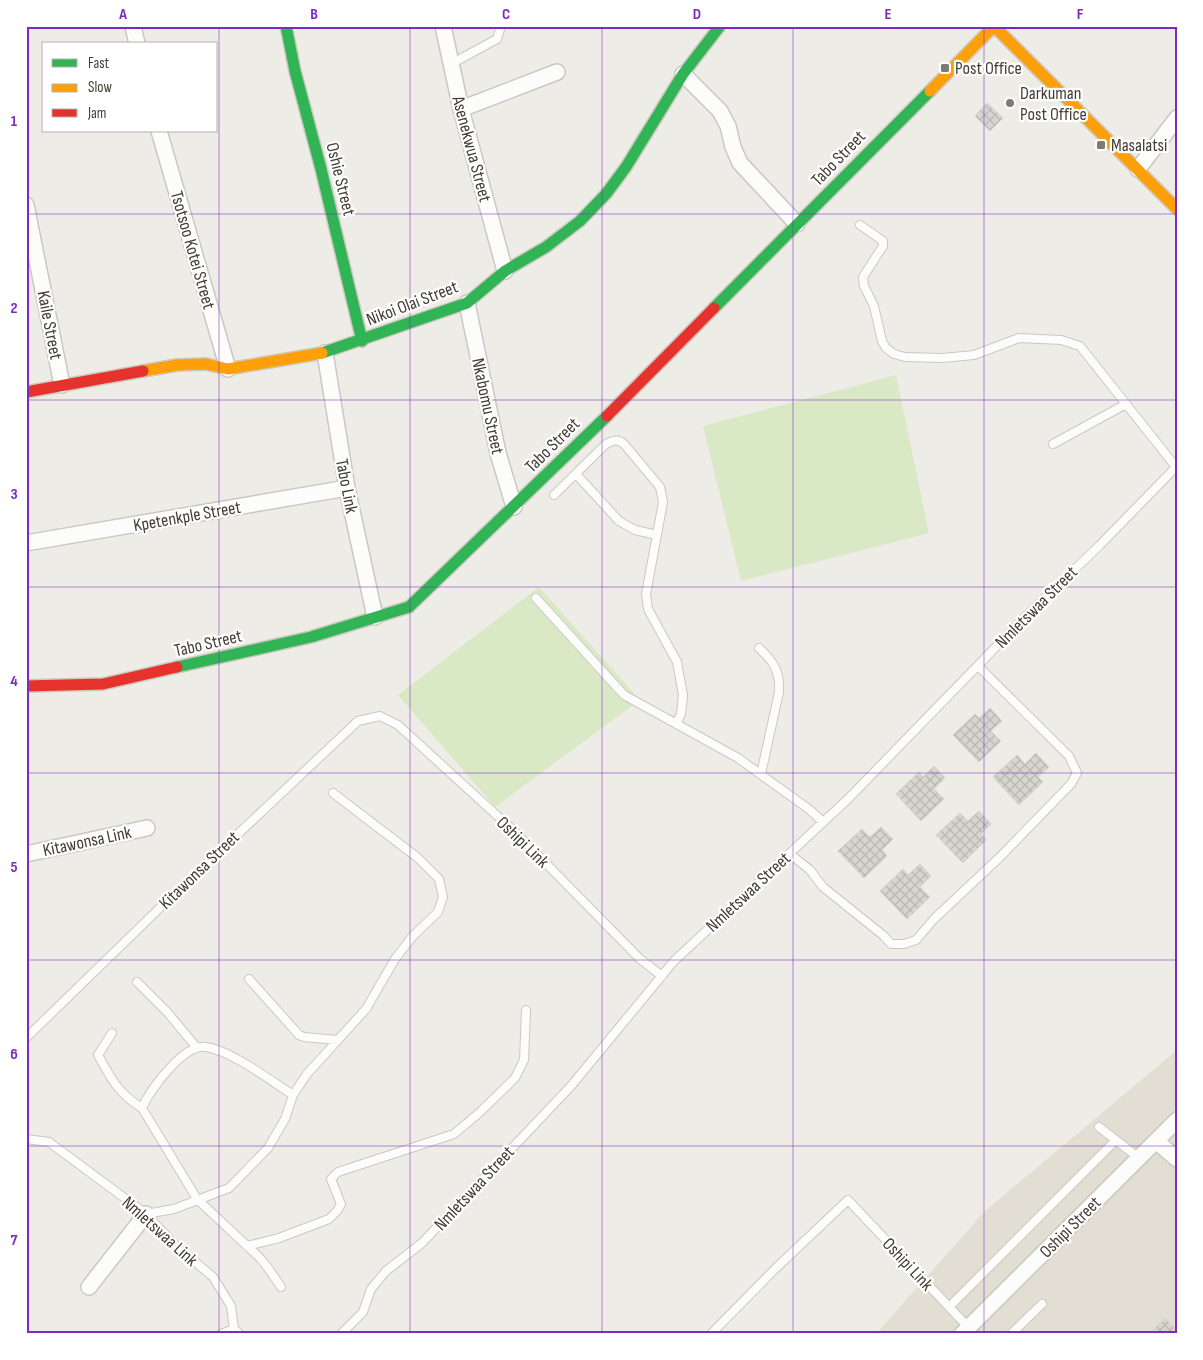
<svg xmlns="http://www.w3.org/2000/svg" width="1203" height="1360" font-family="'Sofia Sans Condensed',sans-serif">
	<defs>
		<pattern id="building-cross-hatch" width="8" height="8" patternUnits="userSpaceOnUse" patternTransform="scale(1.25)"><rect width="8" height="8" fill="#d7d5cf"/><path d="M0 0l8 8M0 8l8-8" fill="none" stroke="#bab8b2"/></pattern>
	</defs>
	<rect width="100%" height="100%" fill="#eeece6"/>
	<path fill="#e2ded3" d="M 1177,1050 L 1177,1334 L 876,1334 L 985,1211 Z"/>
	<path fill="#dae9c5" d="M 896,375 L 929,533 L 741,581 L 703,426 Z
		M 539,587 L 640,700 L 495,807 L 398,695 Z"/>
	<path fill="url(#building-cross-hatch)" stroke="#d6d3cc" d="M 987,103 L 1003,118 L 990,131 L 975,116 Z
		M 990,708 L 1002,721 L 991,731 L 1001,741 L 979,762 L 953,735 L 975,714 L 979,718 Z
		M 1036,753 L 1049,767 L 1038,777 L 1043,782 L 1019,805 L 993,777 L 1017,755 L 1025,764 Z
		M 934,766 L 945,778 L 934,789 L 944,799 L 921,821 L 896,794 L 919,772 L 923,777 Z
		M 979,811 L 991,824 L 981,834 L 986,840 L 963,863 L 936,835 L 960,813 L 968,821 Z
		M 881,827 L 893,839 L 882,850 L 887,856 L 864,878 L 838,851 L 862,829 L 870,837 Z
		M 920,864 L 931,876 L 920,887 L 930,897 L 907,919 L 880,891 L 903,869 L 908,875 Z
		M 1165,1318 L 1177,1330 L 1177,1334 L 1149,1334 Z"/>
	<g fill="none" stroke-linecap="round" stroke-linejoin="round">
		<g stroke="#cac8c2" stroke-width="10">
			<path id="lane" d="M 451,64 L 497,39 L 501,26
				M 860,225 L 883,241 L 883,246 L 863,277 L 864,286 L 874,306 L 882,341 L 886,348 L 894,354 L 905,357 L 942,358 L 974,355 L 1019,338 L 1061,340 L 1080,346 L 1176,467
				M 1053,444 L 1126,404
				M 576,474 L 619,521 L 635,530 L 657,535
				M 554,495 L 606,444 C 613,440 618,439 624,444 L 660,487 L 663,502 L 646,594 L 648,609 L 677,662 L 683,695 L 681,714 L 676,724
				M 536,598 L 624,695 L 738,758 L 810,810 L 823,822
				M 759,648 C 774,662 780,671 779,692 L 761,774
				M 790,854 L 810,870 L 823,887 L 884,936 L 891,944 L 904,944 L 916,940 L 934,919 L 1000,857 L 1071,784 L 1077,773 L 1069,756 L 978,666
				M 249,979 L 299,1035 L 304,1037 L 338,1040
				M 137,982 L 168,1013 L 197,1048
				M 112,1033 L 98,1055 C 111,1079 118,1093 142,1108
				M 26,1038 L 170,898 L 358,721 L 380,716 L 398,725 L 515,832 L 640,959 L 662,976
				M 1099,1127 L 1139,1158
				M 26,1139 L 49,1142 L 146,1214 L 175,1245 L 213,1277 L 231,1306 L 234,1329 L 240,1334
				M 146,1214 L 174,1209 L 229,1188 L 234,1183 L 268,1148 L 285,1119 L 293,1095 L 307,1074 L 366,1009 L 395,959 L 412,937 L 438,912 L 443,897 L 439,879 L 418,858 L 333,793
				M 247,1246 L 279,1238 L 329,1219 L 337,1211 L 341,1204 L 331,1179 L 338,1172 L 454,1134 L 479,1113 L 515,1078 L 524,1060 L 526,1010
				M 281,1287 L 268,1268 L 260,1258 L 197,1199 L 142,1108 C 150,1090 183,1044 206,1047 C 232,1051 270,1080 293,1095
				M 949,1307 L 1116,1140
				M 221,1334 L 234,1329
				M 341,1334 L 363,1312 L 371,1289 L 386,1271 L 422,1243 L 571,1086 L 674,961 L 848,799 L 1025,617 L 1100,545 L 1177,466
				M 711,1334 L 776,1268 L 848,1200 L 969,1328
				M 1011,1334 L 1042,1304"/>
		</g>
		<g stroke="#cac8c2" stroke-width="18">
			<path id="street" d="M 133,26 L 137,44
				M 443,26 L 461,109 L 505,271
				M 683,74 L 720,111 L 728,126 L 733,147 L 740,163 L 797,224
				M 461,109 L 557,72
				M 159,131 L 228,369
				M 1138,169 L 1177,118
				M 26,205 L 62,385
				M 467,303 L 498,453 L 514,507
				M 325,353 L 347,488 L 375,617
				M 26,543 L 347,488
				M 26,854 L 147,828
				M 1156,1141 L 1177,1159
				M 89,1287 L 146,1214
				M 962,1334 L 1177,1120"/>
		</g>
		<g stroke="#cdc9bd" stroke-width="14">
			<path id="fast" d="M 286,26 L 295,71 L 321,169 L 362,341
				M 714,308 L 930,91
				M 322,353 L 467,303 L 505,271 L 546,247 L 580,221 L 606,194 L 626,167 L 683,74 L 720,26
				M 177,667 L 311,637 L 409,607 L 607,416"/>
		</g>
		<g stroke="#cdc9bd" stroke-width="14">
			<path id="slow" d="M 994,26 L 1177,209
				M 930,91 L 994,26
				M 143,371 L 177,365 L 206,364 L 228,369 L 322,353"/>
		</g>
		<g stroke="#cdc9bd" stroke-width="14">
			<path id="jam" d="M 26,392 L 143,371
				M 607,416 L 714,308
				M 26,686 L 103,684 L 177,667"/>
		</g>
		<use href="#lane" stroke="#fcfcfb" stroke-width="8"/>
		<use href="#street" stroke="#fcfcfb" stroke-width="15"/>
		<use href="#fast" stroke="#30b455" stroke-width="11"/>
		<use href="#slow" stroke="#ff9f0a" stroke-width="11"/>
		<use href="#jam" stroke="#e5322d" stroke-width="11"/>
	</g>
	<path fill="none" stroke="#7b2cbf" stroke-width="1" stroke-opacity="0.55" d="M 219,26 L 219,1334M 410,26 L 410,1334M 602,26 L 602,1334M 793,26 L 793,1334M 984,26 L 984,1334M 26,214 L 1177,214M 26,400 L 1177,400M 26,587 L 1177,587M 26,773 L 1177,773M 26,960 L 1177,960M 26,1146 L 1177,1146"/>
	<g fill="#7f7a72" stroke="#fff" stroke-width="2">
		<rect x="940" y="63" width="10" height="10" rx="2.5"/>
		<circle cx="1010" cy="103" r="5"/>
		<rect x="1096" y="140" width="10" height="10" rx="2.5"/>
	</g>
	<g text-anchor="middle" stroke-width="4.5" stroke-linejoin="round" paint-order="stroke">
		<g font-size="18" fill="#433d33" stroke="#fff" text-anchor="start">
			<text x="955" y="74">Post Office</text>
			<text x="1020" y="99">Darkuman<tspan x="1020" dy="21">Post Office</tspan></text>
			<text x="1111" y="151">Masalatsi</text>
		</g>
		<g font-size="18" fill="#433d33" stroke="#fff">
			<text transform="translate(472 149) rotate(75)" y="6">Asenekwua Street</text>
			<text transform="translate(838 158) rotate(-46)" y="6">Tabo Street</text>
			<text transform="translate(341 179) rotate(76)" y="6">Oshie Street</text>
			<text transform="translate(193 250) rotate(74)" y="6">Tsotsoo Kotei Street</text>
			<text transform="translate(412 303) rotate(-21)" y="6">Nikoi Olai Street</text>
			<text transform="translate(50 325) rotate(79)" y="6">Kaile Street</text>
			<text transform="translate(488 406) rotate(78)" y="6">Nkabomu Street</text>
			<text transform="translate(552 445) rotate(-45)" y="6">Tabo Street</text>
			<text transform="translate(347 486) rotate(79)" y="6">Tabo Link</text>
			<text transform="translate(187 516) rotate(-10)" y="6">Kpetenkple Street</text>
			<text transform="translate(1036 607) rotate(-45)" y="6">Nmletswaa Street</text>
			<text transform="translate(208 643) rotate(-13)" y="6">Tabo Street</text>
			<text transform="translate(87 841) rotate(-12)" y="6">Kitawonsa Link</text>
			<text transform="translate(523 842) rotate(44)" y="6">Oshipi Link</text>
			<text transform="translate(199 870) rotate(-44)" y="6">Kitawonsa Street</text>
			<text transform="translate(748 892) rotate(-43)" y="6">Nmletswaa Street</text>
			<text transform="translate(474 1188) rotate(-47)" y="6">Nmletswaa Street</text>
			<text transform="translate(1070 1227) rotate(-45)" y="6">Oshipi Street</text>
			<text transform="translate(160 1231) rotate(42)" y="6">Nmletswaa Link</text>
			<text transform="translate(908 1264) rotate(47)" y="6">Oshipi Link</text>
		</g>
	</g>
	<rect width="1203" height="1360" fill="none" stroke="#ffffff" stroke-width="55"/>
	<rect x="42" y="42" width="175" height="90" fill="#ffffff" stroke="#b4b1ad"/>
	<rect x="52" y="59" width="25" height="8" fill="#30b455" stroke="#b4b1ad"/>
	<text x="88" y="68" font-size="15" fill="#433d33">Fast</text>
	<rect x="52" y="84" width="25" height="8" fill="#ff9f0a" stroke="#b4b1ad"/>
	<text x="88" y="92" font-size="15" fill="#433d33">Slow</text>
	<rect x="52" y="109" width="25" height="8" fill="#e5322d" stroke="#b4b1ad"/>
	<text x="88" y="118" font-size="15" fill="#433d33">Jam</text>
	<rect x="28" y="28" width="1148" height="1304" fill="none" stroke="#7b2cbf" stroke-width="2"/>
	<g font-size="16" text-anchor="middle" font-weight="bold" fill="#7b2cbf">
		<text x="123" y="19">A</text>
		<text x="314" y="19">B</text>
		<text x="506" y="19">C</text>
		<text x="697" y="19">D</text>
		<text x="888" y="19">E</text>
		<text x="1080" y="19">F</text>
		<text x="14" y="126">1</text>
		<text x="14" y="313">2</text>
		<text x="14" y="499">3</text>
		<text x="14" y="686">4</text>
		<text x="14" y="872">5</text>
		<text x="14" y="1059">6</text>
		<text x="14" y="1245">7</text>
	</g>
</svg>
